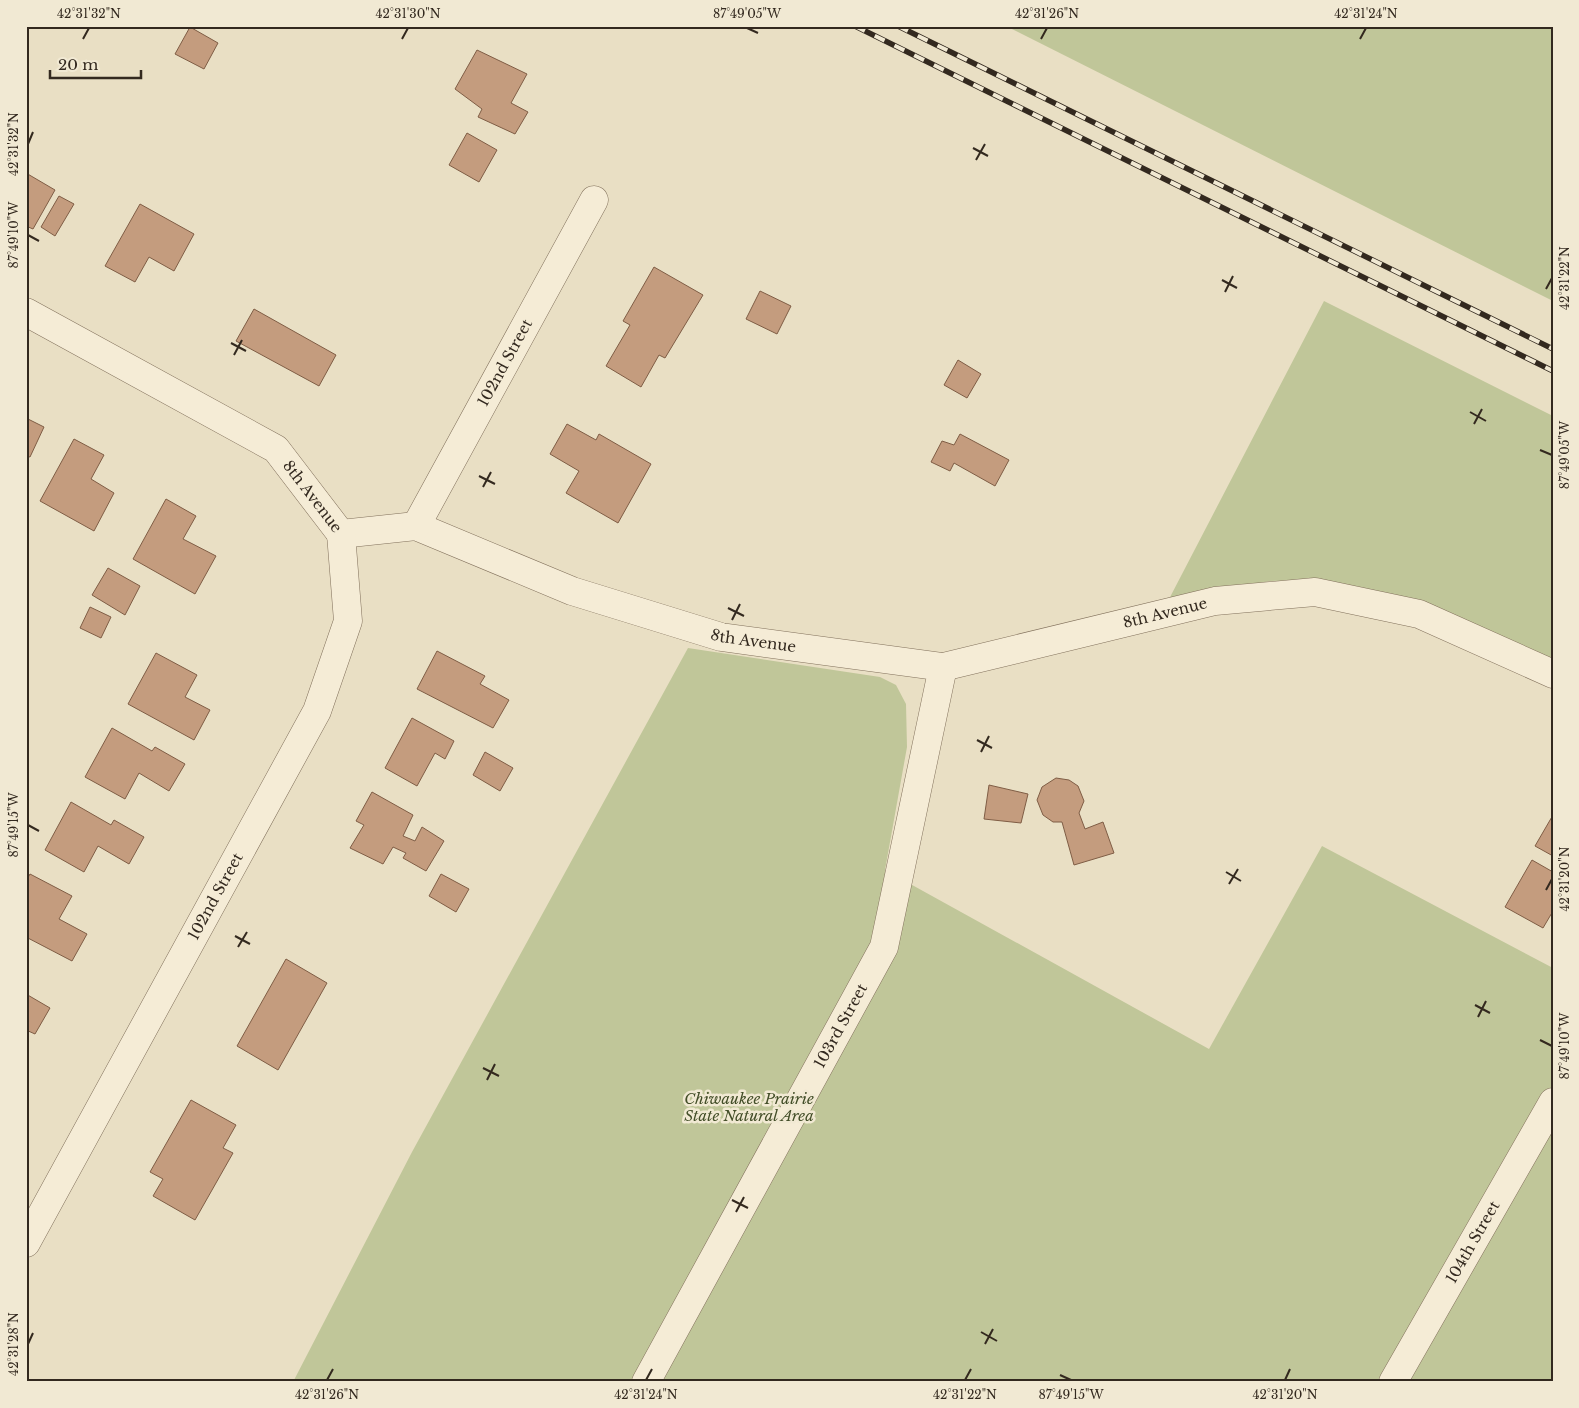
<svg xmlns="http://www.w3.org/2000/svg" width="1579" height="1408" font-family="'Libre Baskerville',serif">
	<rect width="100%" height="100%" fill="#e9dfc4"/>
	<path fill="#c0c699" d="M 1006,26 L 1553,26 L 1553,301 Z
		M 1324,301 L 1553,416 L 1553,661 L 1407,600 L 1360,587 L 1311,580 L 1270,581 L 1168,601 Z
		M 688,648 L 880,677 L 896,685 L 906,704 L 907,747 L 885,870 L 1209,1049 L 1322,846 L 1553,968 L 1553,1382 L 293,1382 L 412,1152 Z"/>
	<path fill="#c49c7e" stroke="#7f5d45" d="M 190,27 L 218,43 L 204,69 L 175,54 Z
		M 477,50 L 527,74 L 511,103 L 528,112 L 515,134 L 478,117 L 482,109 L 455,89 Z
		M 467,133 L 497,150 L 479,182 L 449,165 Z
		M 26,173 L 55,190 L 33,229 L 26,226 Z
		M 59,196 L 74,204 L 55,236 L 41,227 Z
		M 140,204 L 194,234 L 174,271 L 149,257 L 135,282 L 105,266 Z
		M 654,267 L 703,295 L 665,358 L 659,355 L 641,387 L 606,366 L 630,325 L 623,321 Z
		M 760,291 L 791,306 L 777,334 L 746,319 Z
		M 254,309 L 336,355 L 319,386 L 236,341 Z
		M 958,360 L 981,374 L 967,398 L 944,385 Z
		M 26,418 L 44,427 L 30,457 L 26,456 Z
		M 567,424 L 596,440 L 599,434 L 651,464 L 618,523 L 566,493 L 579,471 L 550,454 Z
		M 960,434 L 1009,460 L 995,486 L 954,463 L 950,471 L 931,462 L 942,441 L 954,445 Z
		M 74,439 L 104,455 L 91,479 L 114,493 L 94,531 L 40,501 Z
		M 166,499 L 196,516 L 183,539 L 216,556 L 195,594 L 133,559 Z
		M 108,568 L 140,586 L 125,615 L 92,595 Z
		M 90,607 L 111,617 L 101,638 L 80,628 Z
		M 437,651 L 485,676 L 480,684 L 509,700 L 493,728 L 417,689 Z
		M 156,653 L 197,675 L 185,697 L 210,710 L 194,740 L 128,704 Z
		M 412,718 L 454,741 L 445,759 L 435,753 L 417,786 L 385,768 Z
		M 112,728 L 152,751 L 155,747 L 185,764 L 169,791 L 139,773 L 125,799 L 85,777 Z
		M 485,752 L 513,768 L 500,791 L 473,775 Z
		M 1056,778 L 1069,780 L 1078,786 L 1084,801 L 1079,813 L 1085,829 L 1103,822 L 1114,853 L 1074,865 L 1062,822 L 1053,822 L 1043,815 L 1037,800 L 1042,787 Z
		M 989,785 L 1028,794 L 1021,823 L 984,819 Z
		M 372,792 L 413,815 L 403,836 L 415,841 L 422,827 L 444,841 L 426,871 L 403,858 L 406,853 L 393,847 L 383,864 L 350,848 L 364,825 L 356,821 Z
		M 71,802 L 111,825 L 114,820 L 144,837 L 129,864 L 98,846 L 84,872 L 45,850 Z
		M 1553,815 L 1553,856 L 1535,846 Z
		M 1532,860 L 1553,872 L 1553,911 L 1543,928 L 1505,907 Z
		M 30,874 L 72,896 L 59,919 L 87,934 L 72,961 L 26,937 L 26,881 Z
		M 441,874 L 469,889 L 456,912 L 429,896 Z
		M 286,959 L 327,983 L 278,1070 L 237,1046 Z
		M 26,994 L 50,1008 L 35,1034 L 26,1030 Z
		M 191,1100 L 236,1125 L 223,1148 L 233,1153 L 195,1220 L 153,1196 L 163,1179 L 150,1172 Z"/>
	<g fill="none" stroke-linecap="round" stroke-linejoin="round">
		<g stroke="#82715c" stroke-width="29">
			<g id="minor">
				<path id="s1" d="M 26,312 L 276,449 L 341,534 L 416,526 L 572,591 L 721,637 L 943,667 L 1215,601 L 1315,592 L 1419,614 L 1553,674"/>
				<path id="s2" d="M 416,526 L 594,200"/>
				<path id="s3" d="M 26,1243 L 317,711 L 348,621 L 341,534"/>
				<path id="s4" d="M 646,1382 L 884,947 L 943,667"/>
				<path id="s5" d="M 1393,1382 L 1553,1102"/>
			</g>
		</g>
		<use href="#minor" stroke="#f5ecd6" stroke-width="28"/>
		<g stroke="#33291f" stroke-width="5.5">
			<path id="rail" d="M 855,26 L 1553,371
				M 898,26 L 1553,349"/>
		</g>
		<use href="#rail" stroke="#f1e9d3" stroke-width="4" stroke-dasharray="11" stroke-linecap="butt"/>
	</g>
	<path fill="none" stroke="#33291f" stroke-width="2" d="M 747,28 L 758,33M 83,39 L 89,28M 402,39 L 408,28M 1041,39 L 1047,28M 1360,39 L 1366,28M 28,144 L 33,132M 973,148 L 988,156M 976,160 L 985,144M 28,235 L 39,241M 1222,280 L 1237,288M 1546,289 L 1552,278M 1225,292 L 1233,276M 231,343 L 246,351M 234,355 L 242,340M 1470,412 L 1486,421M 1474,424 L 1482,409M 1540,450 L 1552,455M 479,476 L 495,484M 483,487 L 491,472M 728,608 L 744,616M 732,620 L 740,604M 977,740 L 992,748M 981,752 L 989,736M 28,825 L 39,831M 1226,872 L 1241,881M 1229,884 L 1238,869M 1546,890 L 1552,879M 235,936 L 250,944M 238,947 L 247,932M 1475,1005 L 1490,1013M 1478,1017 L 1486,1001M 1540,1040 L 1552,1046M 483,1068 L 499,1076M 487,1080 L 495,1064M 732,1200 L 748,1208M 736,1212 L 744,1197M 981,1332 L 997,1341M 28,1344 L 33,1333M 985,1344 L 993,1329M 1060,1375 L 1071,1380M 327,1380 L 333,1369M 646,1380 L 652,1369M 965,1380 L 971,1369M 1285,1380 L 1290,1369"/>
	<g text-anchor="middle" stroke-width="5" stroke-linejoin="round" paint-order="stroke">
		<g font-size="15" fill="#33291f" stroke="#f1e9d3">
			<text dy="5" stroke="none"><textPath href="#s2" startOffset="186">102nd Street</textPath></text>
			<text dy="5" stroke="none"><textPath href="#s1" startOffset="345">8th Avenue</textPath></text>
			<text dy="5" stroke="none"><textPath href="#s1" startOffset="1245">8th Avenue</textPath></text>
			<text dy="5" stroke="none"><textPath href="#s1" startOffset="825">8th Avenue</textPath></text>
			<text dy="5" stroke="none"><textPath href="#s3" startOffset="395">102nd Street</textPath></text>
			<text dy="5" stroke="none"><textPath href="#s4" startOffset="406">103rd Street</textPath></text>
			<text dy="5" stroke="none"><textPath href="#s5" startOffset="161">104th Street</textPath></text>
		</g>
		<g font-size="15" font-style="italic" fill="#434e28" stroke="#f1e9d3">
			<text x="749" y="1104">Chiwaukee Prairie<tspan x="749" dy="17">State Natural Area</tspan></text>
		</g>
	</g>
	<rect width="1579" height="1408" fill="none" stroke="#f1e9d3" stroke-width="55"/>
	<path d="M50 70v8h91v-8" fill="none" stroke="#33291f" stroke-width="2.5"/>
	<text x="58" y="70" font-size="15" fill="#33291f" stroke="#f1e9d3" stroke-width="4" paint-order="stroke">20 m</text>
	<rect x="28" y="28" width="1524" height="1352" fill="none" stroke="#33291f" stroke-width="2"/>
	<g font-size="12" text-anchor="middle" fill="#33291f">
		<text x="89" y="18">42°31'32"N</text>
		<text x="408" y="18">42°31'30"N</text>
		<text x="747" y="18">87°49'05"W</text>
		<text x="1047" y="18">42°31'26"N</text>
		<text x="1366" y="18">42°31'24"N</text>
		<text transform="translate(14 144) rotate(-90)" y="4">42°31'32"N</text>
		<text transform="translate(14 235) rotate(-90)" y="4">87°49'10"W</text>
		<text transform="translate(1565 278) rotate(-90)" y="4">42°31'22"N</text>
		<text transform="translate(1565 455) rotate(-90)" y="4">87°49'05"W</text>
		<text transform="translate(14 825) rotate(-90)" y="4">87°49'15"W</text>
		<text transform="translate(1565 879) rotate(-90)" y="4">42°31'20"N</text>
		<text transform="translate(1565 1046) rotate(-90)" y="4">87°49'10"W</text>
		<text transform="translate(14 1344) rotate(-90)" y="4">42°31'28"N</text>
		<text x="327" y="1399">42°31'26"N</text>
		<text x="646" y="1399">42°31'24"N</text>
		<text x="965" y="1399">42°31'22"N</text>
		<text x="1071" y="1399">87°49'15"W</text>
		<text x="1285" y="1399">42°31'20"N</text>
	</g>
</svg>
